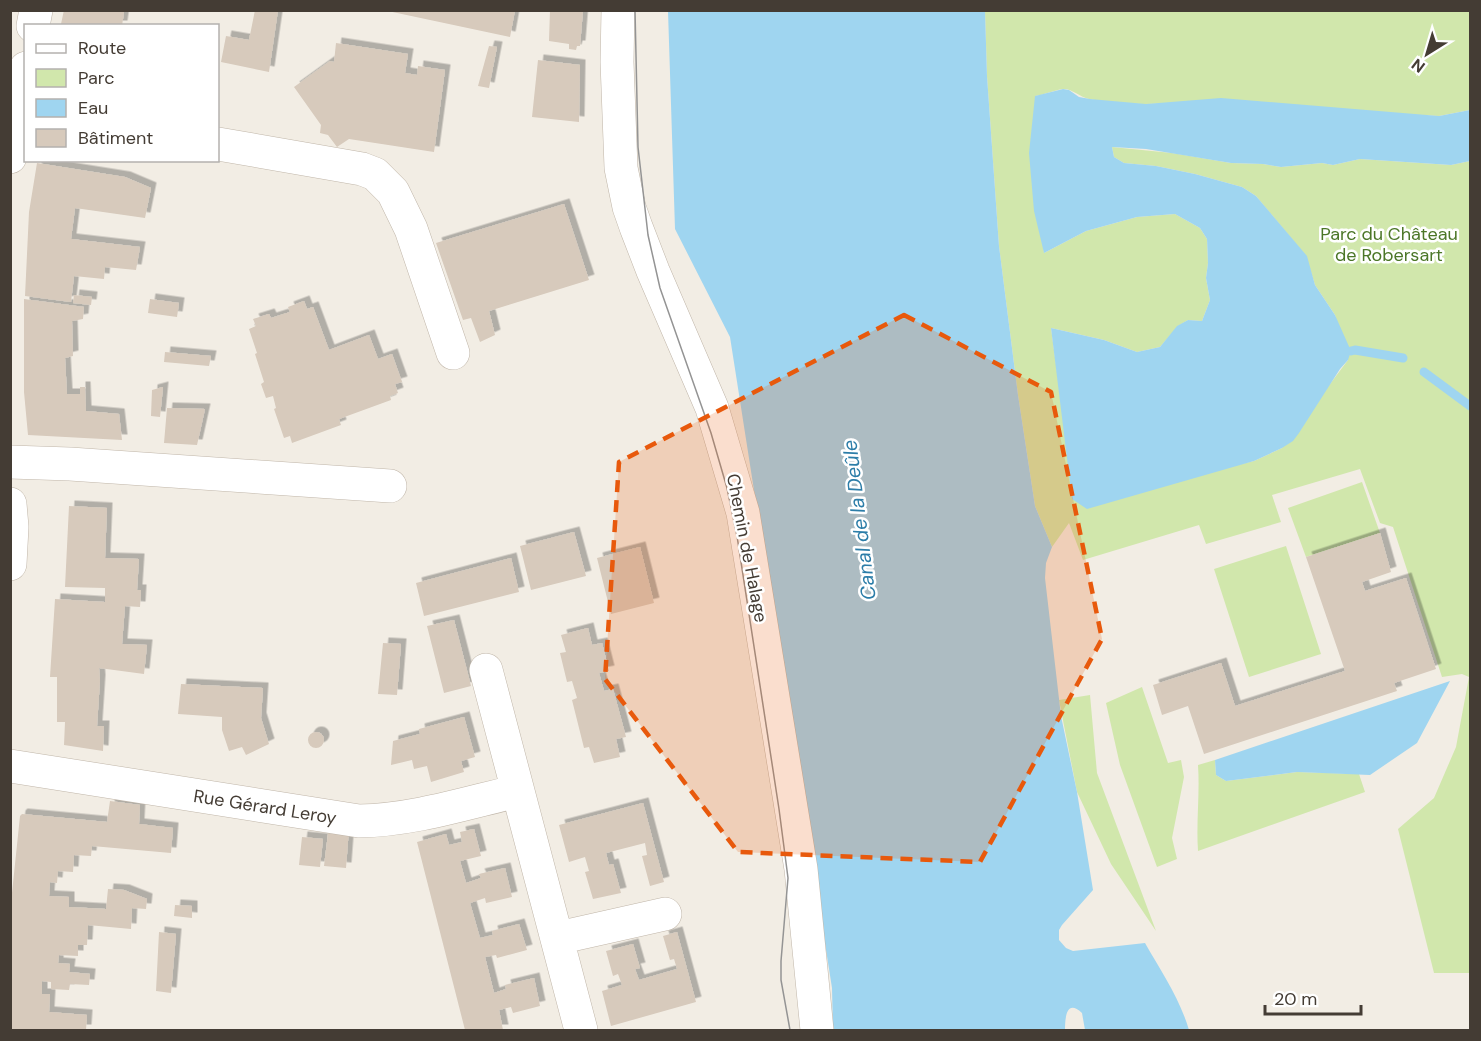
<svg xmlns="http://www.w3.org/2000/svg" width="1481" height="1041" font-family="'DM Sans',sans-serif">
	<defs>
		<filter id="shadow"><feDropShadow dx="5.5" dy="-5.5" stdDeviation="0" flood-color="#0004"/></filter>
	</defs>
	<rect width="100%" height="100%" fill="#f2ede4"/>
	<path fill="#d1e7ac" d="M 985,11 L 1470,11 L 1470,110 L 1439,116 L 1170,103 C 1143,105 1115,104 1089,99 C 1080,97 1071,88 1063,89 C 1054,90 1044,95 1035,96 L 1044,253 L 1086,231 L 1137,217 L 1175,214 L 1200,228 L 1207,239 L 1208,263 L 1206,278 L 1210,300 L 1202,321 L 1188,320 L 1178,326 L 1160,347 L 1137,352 L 1104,340 L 1051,328 L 1060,394 L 1237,465 L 1254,461 L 1282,448 L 1348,360 L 1335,315 L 1315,285 L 1306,256 L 1256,196 L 1242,187 L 1195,174 L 1156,166 L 1124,163 L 1114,157 L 1112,147 L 1172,153 L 1231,163 L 1263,164 L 1281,167 L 1322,163 L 1333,165 L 1360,159 L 1451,165 L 1470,161 L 1470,973 L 1434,973 L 1398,829 L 1434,798 L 1456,747 L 1469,677 L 1462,674 L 1442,677 L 1393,527 L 1380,523 L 1360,469 L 1272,495 L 1281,522 L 1206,544 L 1199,525 L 1083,560 L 1069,523 L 1052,547 L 1035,506 L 1018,395 L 999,246 L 987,76 Z
		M 1362,482 L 1380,533 L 1306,557 L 1288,508 Z
		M 1286,546 L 1321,654 L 1249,677 L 1214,569 Z
		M 1142,687 L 1168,763 L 1181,760 L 1184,777 L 1172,838 L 1177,859 L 1157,867 L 1120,765 L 1106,703 Z
		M 1090,695 L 1097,773 L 1156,931 L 1111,864 L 1077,792 L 1059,700 Z
		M 1215,760 L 1216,775 L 1226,781 L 1297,772 L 1359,774 L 1365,792 L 1198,851 C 1196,822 1200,794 1198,765 Z"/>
	<path fill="#9fd5f0" d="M 668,11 L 985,11 L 987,76 L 999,246 L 1018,395 L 1035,506 L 1052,547 L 1046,563 L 1045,578 L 1061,716 L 1077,792 L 1093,890 L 1062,925 L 1059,930 L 1059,940 L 1066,948 L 1073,951 L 1145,943 C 1161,971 1180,999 1189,1030 L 1085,1030 L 1082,1013 C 1066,998 1065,1019 1065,1030 L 833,1030 L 832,988 L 730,337 L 675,229 Z
		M 1063,89 L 1069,90 L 1079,97 L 1090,99 L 1146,104 L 1221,98 L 1439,116 L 1470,110 L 1470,161 L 1451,165 L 1360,159 L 1333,165 L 1322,163 L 1281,167 L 1263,164 L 1231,163 L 1146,149 L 1112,147 L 1114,157 L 1124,163 L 1156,166 L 1195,174 L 1242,187 L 1256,196 L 1307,256 L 1315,285 L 1335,315 L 1351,351 L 1348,360 L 1340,369 L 1299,433 L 1293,441 L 1282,448 L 1254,461 L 1087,509 L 1072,499 L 1051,328 L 1104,340 L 1137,352 L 1160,347 L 1177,326 L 1188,320 L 1202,321 L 1210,300 L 1206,278 L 1208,263 L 1207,239 L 1200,228 L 1175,214 L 1137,217 L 1086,231 L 1044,253 L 1034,211 L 1029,153 L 1035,96 Z
		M 1450,681 L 1417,743 L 1370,775 L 1297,772 L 1226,781 L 1216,775 L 1215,760 Z"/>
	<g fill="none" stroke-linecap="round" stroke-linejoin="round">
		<path stroke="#9fd5f0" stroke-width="9" d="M 1351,351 L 1355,350 L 1403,358
			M 1424,372 L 1470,406"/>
	</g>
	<path fill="#d7cabc" filter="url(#shadow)" d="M 64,10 L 115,10 L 124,12 L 122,26 L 71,26 L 61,24 Z
		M 255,10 L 278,10 L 269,72 L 221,62 L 226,36 L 249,40 Z
		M 383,10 L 515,10 L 510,37 Z
		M 550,10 L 583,10 L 580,46 L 577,46 L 576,50 L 569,49 L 569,44 L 549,41 Z
		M 336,43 L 408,54 L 405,73 L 417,75 L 418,66 L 445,70 L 434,152 L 349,139 L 337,147 L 328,135 L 320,133 L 321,125 L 294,87 L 330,61 L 334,62 Z
		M 489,46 L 497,47 L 489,88 L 478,86 Z
		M 538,60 L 580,65 L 579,122 L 532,117 Z
		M 37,163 L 125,177 L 151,188 L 145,218 L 75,208 L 71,239 L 140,247 L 136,270 L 105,267 L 104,279 L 74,276 L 71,302 L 25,296 L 29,212 Z
		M 564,204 L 589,280 L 489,311 L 495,335 L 480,342 L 471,318 L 463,320 L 436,243 Z
		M 74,295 L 92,297 L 91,305 L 73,303 Z
		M 24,299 L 84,307 L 83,319 L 72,321 L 73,356 L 65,358 L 67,394 L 80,394 L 80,387 L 85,387 L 86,411 L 119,414 L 122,440 L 28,435 L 24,392 Z
		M 150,299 L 179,303 L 177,317 L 148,313 Z
		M 304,301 L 307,309 L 313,307 L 329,350 L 369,335 L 378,359 L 392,354 L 402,382 L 395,384 L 398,393 L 390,396 L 391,400 L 339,419 L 341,425 L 292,443 L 290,436 L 284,438 L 274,409 L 276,408 L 273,396 L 266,398 L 261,384 L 264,382 L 255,354 L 257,353 L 249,329 L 256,326 L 253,319 L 269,314 L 271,318 L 290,312 L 288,307 Z
		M 165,352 L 211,356 L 209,366 L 164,362 Z
		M 163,387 L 160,417 L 151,416 L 152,390 Z
		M 167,408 L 205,409 L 197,445 L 164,443 Z
		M 69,506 L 107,508 L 105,558 L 139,559 L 137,590 L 141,590 L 140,607 L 125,606 L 122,644 L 147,645 L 144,674 L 99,668 L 100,680 L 97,726 L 104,726 L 103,751 L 64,745 L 65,722 L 57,722 L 57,677 L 50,677 L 55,599 L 105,602 L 105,588 L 65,587 Z
		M 574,532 L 586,576 L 531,590 L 520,546 Z
		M 1380,533 L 1391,572 L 1362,582 L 1365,591 L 1406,578 L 1436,669 L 1394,683 L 1397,691 L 1204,754 L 1188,706 L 1162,715 L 1153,685 L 1221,663 L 1235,706 L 1345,671 L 1306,557 Z
		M 640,547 L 654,603 L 611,614 L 597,558 Z
		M 511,558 L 519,592 L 424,616 L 416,583 Z
		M 454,620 L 471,686 L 444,693 L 427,626 Z
		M 588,628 L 592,645 L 602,643 L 609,671 L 599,673 L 604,691 L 613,689 L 626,737 L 616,739 L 620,757 L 594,763 L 589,747 L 584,748 L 572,700 L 577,698 L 572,681 L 567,682 L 560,653 L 566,652 L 561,635 Z
		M 383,643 L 401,644 L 397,695 L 378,694 Z
		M 181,684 L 263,688 L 261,718 L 269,744 L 246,755 L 242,747 L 229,751 L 222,730 L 222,717 L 178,714 Z
		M 464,717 L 475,757 L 461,761 L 464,772 L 431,782 L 427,766 L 414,769 L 412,760 L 391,765 L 393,741 L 420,734 L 419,729 Z
		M308 740a8 8 0 1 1 16 0a8 8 0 1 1-16 0Z
		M 110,801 L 140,805 L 139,824 L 173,828 L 171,853 L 92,846 L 91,856 L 74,855 L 73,872 L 58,871 L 57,883 L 50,882 L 49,896 L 69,897 L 69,907 L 106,909 L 108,889 L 124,890 L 147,899 L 146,909 L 132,908 L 131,929 L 88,925 L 87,945 L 78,945 L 78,956 L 59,955 L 58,963 L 70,964 L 69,972 L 90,974 L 89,985 L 70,984 L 69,990 L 51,989 L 51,982 L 42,981 L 42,994 L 50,994 L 49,1012 L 87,1015 L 86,1030 L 10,1030 L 10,912 L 20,816 L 22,814 L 107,822 Z
		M 643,803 L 664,882 L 650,886 L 642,856 L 647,855 L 645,843 L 606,853 L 609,865 L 613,864 L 621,893 L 593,899 L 585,872 L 589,871 L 585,857 L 569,862 L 559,825 Z
		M 329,826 L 349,828 L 346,868 L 324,866 Z
		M 474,829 L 481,856 L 460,861 L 466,883 L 481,878 L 479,874 L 505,868 L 512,897 L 486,903 L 485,898 L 470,903 L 480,938 L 493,935 L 492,931 L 519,924 L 527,950 L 497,958 L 496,955 L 485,957 L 494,993 L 506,989 L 505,985 L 534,978 L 540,1006 L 513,1013 L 511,1007 L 499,1010 L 503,1030 L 465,1030 L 417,842 L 446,834 L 449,845 L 462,842 L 460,832 Z
		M 302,837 L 323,839 L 320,867 L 299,865 Z
		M 175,905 L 192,906 L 192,918 L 174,916 Z
		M 159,932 L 176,934 L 171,993 L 156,991 Z
		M 677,932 L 696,1002 L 611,1026 L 602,991 L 622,985 L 618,974 L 613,976 L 606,951 L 633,944 L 640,968 L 635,969 L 639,980 L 677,969 L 674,959 L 670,960 L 663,936 Z"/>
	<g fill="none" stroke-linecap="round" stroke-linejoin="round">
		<g stroke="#c0b6a9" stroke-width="34">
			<path id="minor" d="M 618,10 L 617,62 L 621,168 L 629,207 L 636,227 L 653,271 L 712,408 L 743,513 L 801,869 L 817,1030
				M 33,26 L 36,10
				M 218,144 L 362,169 L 375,174 L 393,192 L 411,229 L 453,353
				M 10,157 L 26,68
				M 10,462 L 70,464 L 390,486
				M 10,504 L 12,527 L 10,564
				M 486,670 L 581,1030
				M 10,766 L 359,821 C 414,820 466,803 518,791
				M 558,938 L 665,914"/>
		</g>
		<use href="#minor" stroke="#fff" stroke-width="33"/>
		<path stroke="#949494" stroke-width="1.5" d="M 635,10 L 638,147 L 648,235 L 660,288 L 711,433 L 727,488 L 737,536 L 779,809 L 788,878 L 781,961 L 781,980 L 790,1030"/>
	</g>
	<path fill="#e8590c" fill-opacity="0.2" stroke="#e8590c" stroke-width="4.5" stroke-dasharray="12 8" stroke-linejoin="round" d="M 904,315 L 1051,392 L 1102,639 L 980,862 L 738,852 L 605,679 L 619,462 Z"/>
	<g text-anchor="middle" stroke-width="5" stroke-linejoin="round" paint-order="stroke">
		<g font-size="18" fill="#4b7627" stroke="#fff">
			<text x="1389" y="240">Parc du Château<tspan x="1389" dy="21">de Robersart</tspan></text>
		</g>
		<g font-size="18" fill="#443c34" stroke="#fff">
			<text transform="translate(747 548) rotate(79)" y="6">Chemin de Halage</text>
			<text transform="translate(265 807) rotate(9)" y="6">Rue Gérard Leroy</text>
		</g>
		<g font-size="20" font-style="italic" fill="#2c7da8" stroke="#fff">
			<text transform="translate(859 520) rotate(-97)" y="7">Canal de la Deûle</text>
		</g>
	</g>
	<rect width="1481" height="1041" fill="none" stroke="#443c34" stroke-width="24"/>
	<rect x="24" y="24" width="195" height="138" fill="#ffffff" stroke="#b4b1ae" stroke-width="1.5"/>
	<rect x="36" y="44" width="30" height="9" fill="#ffffff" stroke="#b4b1ae" stroke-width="1.5"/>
	<text x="78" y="54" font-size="18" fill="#443c34">Route</text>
	<rect x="36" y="69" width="30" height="18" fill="#d1e7ac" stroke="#b4b1ae" stroke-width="1.5"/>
	<text x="78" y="84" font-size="18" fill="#443c34">Parc</text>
	<rect x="36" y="99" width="30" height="18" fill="#9fd5f0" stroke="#b4b1ae" stroke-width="1.5"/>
	<text x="78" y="114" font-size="18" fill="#443c34">Eau</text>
	<rect x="36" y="129" width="30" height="18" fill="#d7cabc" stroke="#b4b1ae" stroke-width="1.5"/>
	<text x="78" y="144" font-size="18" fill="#443c34">Bâtiment</text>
	<g transform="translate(1427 54) rotate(217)" stroke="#ffffff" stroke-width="4.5" paint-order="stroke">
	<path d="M0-4.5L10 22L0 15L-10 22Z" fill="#443c34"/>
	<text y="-9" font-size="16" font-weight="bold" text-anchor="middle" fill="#443c34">N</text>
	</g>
	<path d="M1265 1005v9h96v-9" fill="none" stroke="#443c34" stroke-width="3"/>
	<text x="1274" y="1005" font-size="18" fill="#443c34" stroke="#ffffff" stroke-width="4.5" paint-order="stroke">20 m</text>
</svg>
